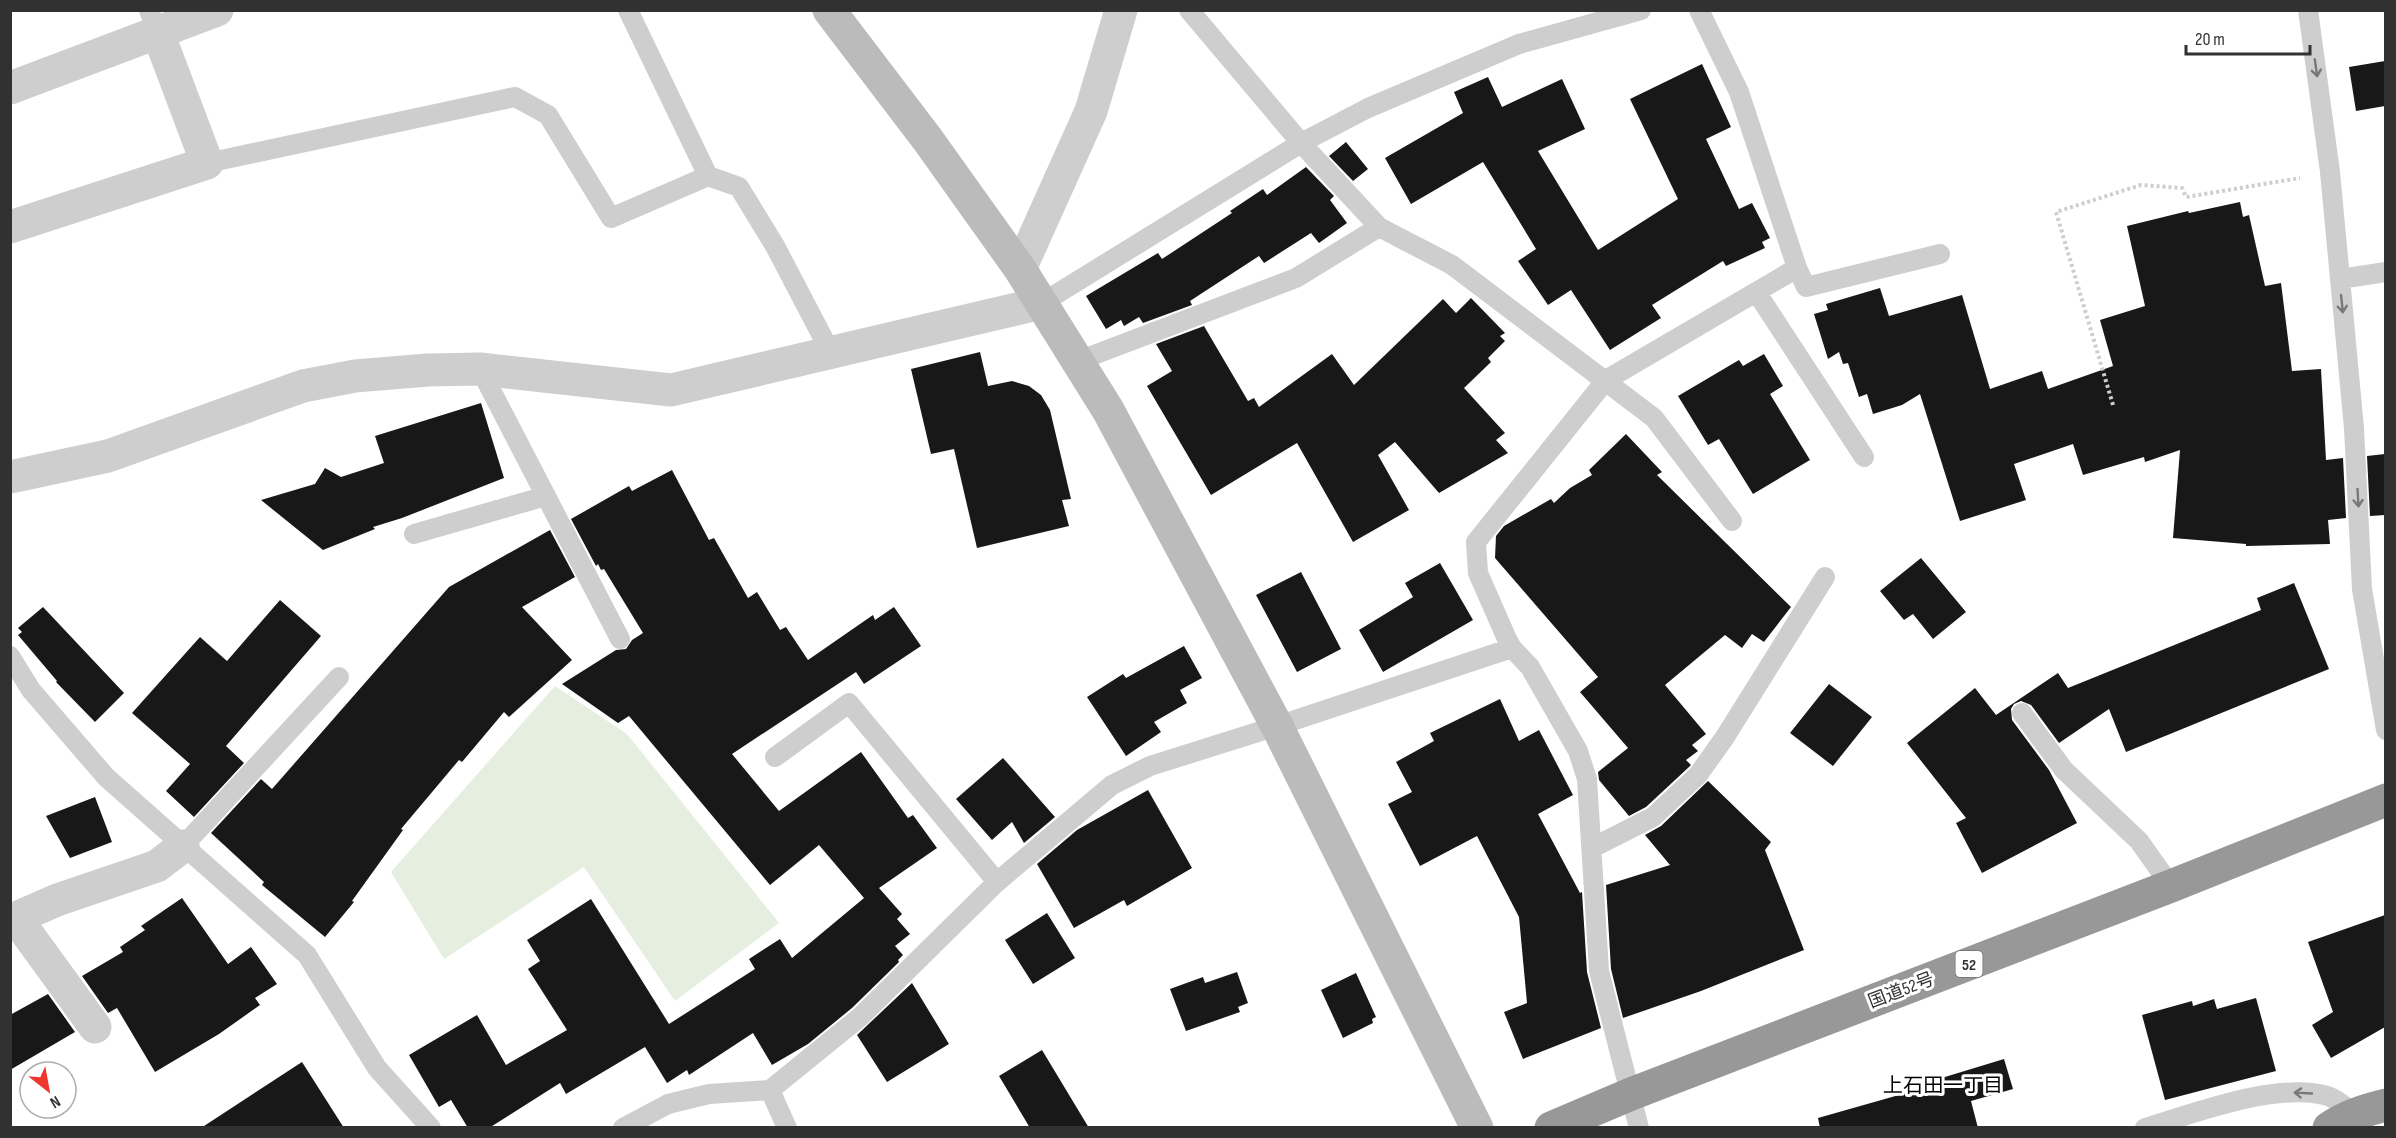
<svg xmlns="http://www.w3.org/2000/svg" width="2396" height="1138" font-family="'Sofia Sans Condensed','Noto Sans JP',sans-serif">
	<rect width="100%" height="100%" fill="#fff"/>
	<path fill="#e5eedf" d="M 555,686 L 627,734 L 779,923 L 675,1001 L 584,867 L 444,959 L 391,872 Z"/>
	<path fill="#181818" d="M 2385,61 L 2385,106 L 2356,111 L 2349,67 Z
		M 1702,64 L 1731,127 L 1706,139 L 1739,209 L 1752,203 L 1770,238 L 1762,242 L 1765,248 L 1726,266 L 1723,261 L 1652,305 L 1661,318 L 1610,350 L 1571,290 L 1548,305 L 1518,261 L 1536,249 L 1483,162 L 1411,204 L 1385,158 L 1463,113 L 1454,92 L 1488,77 L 1502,107 L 1562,79 L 1585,129 L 1538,151 L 1598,250 L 1678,199 L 1630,99 Z
		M 1346,142 L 1368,169 L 1353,181 L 1329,156 Z
		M 1306,167 L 1334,196 L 1330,200 L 1347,223 L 1319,243 L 1311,233 L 1264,263 L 1259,256 L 1190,301 L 1192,305 L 1143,323 L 1139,317 L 1124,326 L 1121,320 L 1106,329 L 1086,296 L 1158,253 L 1162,259 L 1232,213 L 1230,211 L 1263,189 L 1267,195 Z
		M 2240,202 L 2243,217 L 2249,215 L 2265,286 L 2281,283 L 2292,371 L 2321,369 L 2326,460 L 2343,458 L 2346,518 L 2328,520 L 2330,544 L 2246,546 L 2246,544 L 2173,538 L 2180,450 L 2145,462 L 2144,457 L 2083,475 L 2073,444 L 2014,464 L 2026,500 L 1960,521 L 1920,394 L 1902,405 L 1873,414 L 1867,394 L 1859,397 L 1848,363 L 1843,364 L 1839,352 L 1828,359 L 1814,314 L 1828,310 L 1826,304 L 1880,288 L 1889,316 L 1962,295 L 1990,389 L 2042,371 L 2048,389 L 2113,366 L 2100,320 L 2145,306 L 2127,226 L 2188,211 L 2189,213 Z
		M 1471,298 L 1505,333 L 1500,336 L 1505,341 L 1488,358 L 1491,362 L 1464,388 L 1505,433 L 1496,440 L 1508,453 L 1439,493 L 1395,442 L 1378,455 L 1409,510 L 1353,542 L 1297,443 L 1211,495 L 1147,386 L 1172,371 L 1156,344 L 1204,326 L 1248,401 L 1254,398 L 1259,407 L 1332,354 L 1354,385 L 1443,299 L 1456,313 Z
		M 980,352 L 988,386 L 1012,381 L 1029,386 L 1041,395 L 1050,410 L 1071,499 L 1062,500 L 1069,526 L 977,548 L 954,449 L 931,454 L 911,369 Z
		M 1764,354 L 1783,386 L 1770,394 L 1810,460 L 1753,494 L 1719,439 L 1708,445 L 1678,396 L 1739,360 L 1743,366 Z
		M 481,403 L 504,478 L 402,518 L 373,527 L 375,529 L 323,550 L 261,500 L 315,484 L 325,468 L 341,477 L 384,463 L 375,436 Z
		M 1626,434 L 1662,472 L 1657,475 L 1791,607 L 1764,642 L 1752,634 L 1742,648 L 1725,635 L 1665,685 L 1706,734 L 1692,745 L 1698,751 L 1686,760 L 1691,765 L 1689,767 L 1646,807 L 1629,816 L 1599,780 L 1598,772 L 1628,748 L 1580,692 L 1598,677 L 1495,558 L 1496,536 L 1504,526 L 1551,499 L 1554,503 L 1570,488 L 1592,475 L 1589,470 Z
		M 2385,454 L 2385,515 L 2370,516 L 2367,456 Z
		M 672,470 L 709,540 L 714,538 L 748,598 L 757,592 L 780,630 L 786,627 L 808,660 L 873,615 L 875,620 L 894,607 L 921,646 L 864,684 L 856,672 L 732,754 L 779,811 L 861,752 L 908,818 L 913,815 L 937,848 L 879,888 L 902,914 L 897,919 L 910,934 L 895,946 L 903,955 L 898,960 L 899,962 L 852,1008 L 808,1044 L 772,1065 L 753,1033 L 689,1075 L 687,1070 L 667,1083 L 645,1047 L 566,1094 L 560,1083 L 489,1128 L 468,1128 L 451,1100 L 439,1107 L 409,1055 L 477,1015 L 506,1065 L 567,1030 L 528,969 L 540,961 L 527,940 L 591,899 L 669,1024 L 755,969 L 749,959 L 780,939 L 792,958 L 864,898 L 819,845 L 770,885 L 629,716 L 618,723 L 562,684 L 616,650 L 626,649 L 632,640 L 643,633 L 604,569 L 601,570 L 598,564 L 596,566 L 571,519 L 629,486 L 632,491 Z
		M 550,530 L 575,577 L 522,607 L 572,660 L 509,717 L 504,712 L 462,762 L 459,760 L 401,829 L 403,830 L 352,901 L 354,902 L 325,937 L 262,885 L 264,882 L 211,833 L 261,779 L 272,789 L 449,587 Z
		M 1921,558 L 1966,612 L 1933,639 L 1913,614 L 1904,620 L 1880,591 Z
		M 1440,563 L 1473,620 L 1383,672 L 1359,630 L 1413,597 L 1405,583 Z
		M 1301,572 L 1341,649 L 1297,672 L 1256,595 Z
		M 2294,583 L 2329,669 L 2126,752 L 2109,709 L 2059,743 L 2031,705 L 2021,701 L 2014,704 L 2011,709 L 2012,720 L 2049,770 L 2077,823 L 1982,873 L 1956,823 L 1966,818 L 1907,743 L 1975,688 L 1996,715 L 2058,673 L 2068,688 L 2261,610 L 2257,598 Z
		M 280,600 L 321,636 L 226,746 L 244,763 L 194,817 L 166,791 L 190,764 L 132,713 L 200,637 L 227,661 Z
		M 43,607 L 124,693 L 95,722 L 56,682 L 57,681 L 18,635 L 22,632 L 18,628 Z
		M 1184,646 L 1202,678 L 1180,690 L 1187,703 L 1154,722 L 1161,732 L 1126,756 L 1087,697 L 1123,674 L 1126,678 Z
		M 1829,684 L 1872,717 L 1833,766 L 1790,733 Z
		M 1500,699 L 1519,741 L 1539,730 L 1573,795 L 1538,814 L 1580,893 L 1582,892 L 1587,972 L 1601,1028 L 1523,1059 L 1504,1012 L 1527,1003 L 1519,917 L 1477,836 L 1420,866 L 1388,804 L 1412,792 L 1396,762 L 1434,741 L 1430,733 Z
		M 1003,758 L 1055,817 L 1024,843 L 1012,822 L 992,840 L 956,799 Z
		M 1708,781 L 1771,842 L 1765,850 L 1804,950 L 1701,991 L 1623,1018 L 1611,969 L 1606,885 L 1670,865 L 1645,835 L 1661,826 Z
		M 1148,790 L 1192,868 L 1127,906 L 1124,900 L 1074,928 L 1037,864 L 1077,830 Z
		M 95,797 L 112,842 L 70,858 L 46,816 Z
		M 182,898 L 228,964 L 251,947 L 277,984 L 255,998 L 260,1005 L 219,1034 L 155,1072 L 117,1008 L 108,1013 L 82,976 L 123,952 L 120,947 L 145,930 L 141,926 Z
		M 1047,913 L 1075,958 L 1033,984 L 1005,940 Z
		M 2385,915 L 2385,1027 L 2331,1058 L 2312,1025 L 2333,1012 L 2308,942 Z
		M 1237,972 L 1248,1003 L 1238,1007 L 1240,1012 L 1186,1031 L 1170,989 L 1203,977 L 1205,983 Z
		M 1356,973 L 1376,1017 L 1372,1019 L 1373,1023 L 1343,1038 L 1321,990 Z
		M 912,983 L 949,1044 L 887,1082 L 857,1035 Z
		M 48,994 L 75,1032 L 10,1070 L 10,1015 Z
		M 2256,998 L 2276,1071 L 2165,1100 L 2142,1015 L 2192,1001 L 2193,1006 L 2214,999 L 2217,1009 Z
		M 1042,1050 L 1089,1128 L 1030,1128 L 999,1076 Z
		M 2004,1059 L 2013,1089 L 1971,1101 L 1978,1128 L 1820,1128 L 1818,1118 L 1913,1091 L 1912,1087 Z
		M 302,1062 L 344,1128 L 201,1128 Z"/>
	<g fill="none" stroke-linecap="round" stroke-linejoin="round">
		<path stroke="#cecece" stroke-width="4" stroke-dasharray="3 3" stroke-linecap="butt" d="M 2113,405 L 2056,212 L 2141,185 L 2182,188 L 2186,197 L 2300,178"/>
		<path stroke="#cecece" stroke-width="20" d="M 149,10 L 158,33
			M 628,10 L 708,176 L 739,187 L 775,246 L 831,353
			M 1189,10 L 1301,143 L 1379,227 L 1452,265 L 1654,418 L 1732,521
			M 1699,10 L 1739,92 L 1797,268 L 1806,287 L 1940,254
			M 2308,10 L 2330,172 L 2354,428 L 2362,589 L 2386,730
			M 207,163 L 515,97 L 548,115 L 611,218 L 708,176
			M 2340,279 L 2386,272
			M 1757,293 L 1864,457
			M 1042,303 L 1301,143 L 1368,108 L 1519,44 L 1641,10
			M 1078,361 L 1296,278 L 1379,227
			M 480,369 L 620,639
			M 414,534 L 546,496
			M 10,656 L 31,690 L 106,777 L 307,955 L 377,1068 L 431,1128
			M 2022,713 L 2064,770 L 2139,841 L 2171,886
			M 775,757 L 849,703 L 997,882
			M 183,846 L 339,677
			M 1592,848 L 1653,817 L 1698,775 L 1725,737 L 1825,577
			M 770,1090 L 787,1128
			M 623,1128 L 668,1104 L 709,1094 L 770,1090 L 860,1017 L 997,882 L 1112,785 L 1150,766 L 1277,726 L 1512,648
			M 1639,1128 L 1599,971 L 1587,779 L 1578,751 L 1530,667 L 1512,648 L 1507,639 L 1478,573 L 1476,542 L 1606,380 L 1797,268
			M 2145,1128 C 2195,1113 2273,1083 2324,1095 C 2335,1097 2346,1108 2355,1114"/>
		<path stroke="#cecece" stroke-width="33" d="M 10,88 L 217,10
			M 10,227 L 207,163 L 158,33
			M 1020,269 L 1091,111 L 1121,10
			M 10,477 L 108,456 L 303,386 L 355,376 L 428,370 L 480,369 L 671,390 L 1042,303
			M 95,1027 L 16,918 L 57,900 L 157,866 L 183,846"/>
		<path stroke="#bbb" stroke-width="33" d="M 829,10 L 928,140 L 1020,269 L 1108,410 L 1277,726 L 1477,1128"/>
		<path stroke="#989898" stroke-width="33" d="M 1551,1128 L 1631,1094 L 2171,886 L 2386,800
			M 2329,1128 C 2346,1116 2366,1110 2386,1105"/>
	</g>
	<defs><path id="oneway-shaft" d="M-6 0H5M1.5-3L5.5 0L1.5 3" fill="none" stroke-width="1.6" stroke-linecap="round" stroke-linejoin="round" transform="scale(1.5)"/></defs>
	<g stroke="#787878">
		<use href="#oneway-shaft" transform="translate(2316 68) rotate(82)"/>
		<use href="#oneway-shaft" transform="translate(2342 304) rotate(84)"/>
		<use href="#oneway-shaft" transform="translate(2358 498) rotate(87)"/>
		<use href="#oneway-shaft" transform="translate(2303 1093) rotate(-177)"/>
	</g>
	<g text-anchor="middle" stroke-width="6" stroke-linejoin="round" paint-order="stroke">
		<rect fill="#fff" stroke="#6f6f6f" stroke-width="1.5" x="1955.5" y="951" width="27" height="26" rx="4.5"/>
		<g font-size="16" font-weight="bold" fill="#313131">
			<text x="1969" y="970">52</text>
		</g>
		<g font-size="18" fill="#313131" stroke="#fff">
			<text transform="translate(1901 990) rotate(-21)" y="6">国道52号</text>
		</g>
		<g font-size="20" fill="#000" stroke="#fff">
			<text x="1943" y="1092">上石田一丁目</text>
		</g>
	</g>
	<rect width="2396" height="1138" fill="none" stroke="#313131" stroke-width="24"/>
	<g transform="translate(48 1090) rotate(149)"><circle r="28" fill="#ffffff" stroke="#adadad" stroke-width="1.5"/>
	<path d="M0-4.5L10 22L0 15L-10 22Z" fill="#ee382d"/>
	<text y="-9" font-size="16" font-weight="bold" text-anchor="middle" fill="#313131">N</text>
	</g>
	<path d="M2186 45v9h124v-9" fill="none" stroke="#313131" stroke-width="3"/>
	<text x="2195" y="45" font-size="18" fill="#313131" stroke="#ffffff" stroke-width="4.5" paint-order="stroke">20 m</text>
</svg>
